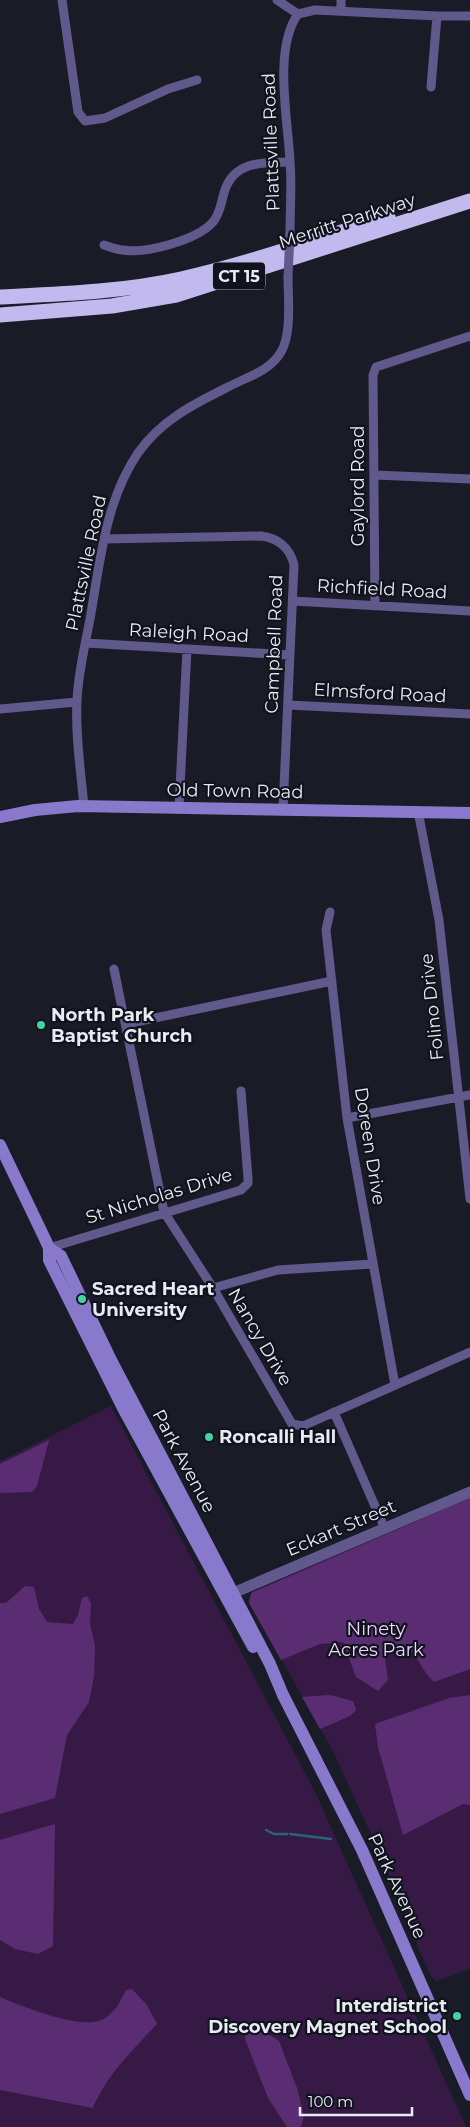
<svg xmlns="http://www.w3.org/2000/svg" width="470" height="2127" font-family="Montserrat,sans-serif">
	<rect width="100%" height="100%" fill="#191c27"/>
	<path fill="#361a45" d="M 111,1406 L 315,1792 L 466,2127 L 0,2127 L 0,1461 Z
		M 470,1498 L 470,1969 L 436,1981 L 431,1976 L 418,1948 L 412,1924 L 333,1751 L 248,1600 L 254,1590 Z"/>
	<path fill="#5a2d73" d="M 49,1440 L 37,1486 L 32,1492 L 0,1493 L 0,1464 Z
		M 470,1498 L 470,1669 L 434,1682 C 411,1659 423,1646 383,1643 L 388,1680 L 378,1691 L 356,1677 L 343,1642 L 320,1644 L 281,1660 L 249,1603 L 251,1593 Z
		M 25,1586 L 34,1587 L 39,1609 L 47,1622 L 73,1624 L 78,1615 L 82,1598 L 87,1596 L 91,1603 L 90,1624 L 95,1646 L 94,1676 L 89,1702 L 67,1735 L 55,1798 L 0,1814 L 0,1603 L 6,1603 Z
		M 330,1695 L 353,1701 L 356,1710 L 350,1716 L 320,1729 L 302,1697 Z
		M 470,1695 L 470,1805 L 463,1804 L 403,1835 L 378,1747 L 375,1724 L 449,1698 Z
		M 55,1824 L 53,1946 L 38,1954 L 15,1949 L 0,1940 L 0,1840 Z
		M 132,1989 L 147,2005 L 157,2024 C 133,2050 107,2074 93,2108 L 0,2090 L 0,1997 C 22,2006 79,2030 102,2020 C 115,2013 120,2002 126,1990 Z
		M 254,2025 L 279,2041 L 297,2088 L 304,2116 L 301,2127 L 287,2127 L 268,2098 L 245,2039 L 246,2032 Z"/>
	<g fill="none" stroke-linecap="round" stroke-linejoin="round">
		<path stroke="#28647c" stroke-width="2.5" d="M 266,1830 L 274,1834 L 287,1834
			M 290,1834 L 331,1839"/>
		<path stroke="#61588c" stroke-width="9" d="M 62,0 L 78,112 L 85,121 L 105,118 L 168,89 L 197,80
			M 277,0 L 298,14
			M 341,0 L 341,11
			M 431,87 L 437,16
			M 290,234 C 290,209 292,185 290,161 C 288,120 273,49 298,14 L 315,10 L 437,16 L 470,16
			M 104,245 C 110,247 117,250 123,250 C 146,254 197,240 213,222 C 220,214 221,203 224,193 C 233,161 263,162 290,162
			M 375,475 L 470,479
			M 104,539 L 261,536 C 278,538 290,548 294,565 L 283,809
			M 293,601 L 470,611
			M 375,606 L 373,375 L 376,367 L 470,336
			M 86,643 L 290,655
			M 288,705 L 470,714
			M 0,709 L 77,702
			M 84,807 C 81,772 75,735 77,701 C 78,673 85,646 90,619 C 100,563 105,501 138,453 C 161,420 194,404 228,387 C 247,377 270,371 281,352 C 292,334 288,297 288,277
			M 179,807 L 187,649
			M 418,811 L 439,920 L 470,1199
			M 330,912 L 326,930 L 347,1118 L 395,1385
			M 114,969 L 164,1212 L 213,1288 L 292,1424 L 303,1426 L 470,1352
			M 126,1024 L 332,981
			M 347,1118 L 470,1095
			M 49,1248 L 241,1190 L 248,1183 L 248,1178 L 241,1091
			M 213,1288 L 278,1270 L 373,1264
			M 334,1412 L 385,1529"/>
		<path stroke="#61588c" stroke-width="11" d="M 226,1596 L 470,1492"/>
		<path stroke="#8979cc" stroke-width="12" d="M 0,817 L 35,810 L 78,806 L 470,813
			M 0,1145 L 45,1239 L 49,1248 L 49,1260 L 124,1410 L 253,1647
			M 49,1248 L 61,1256 L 111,1360 L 270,1664 L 283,1695 L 362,1850 L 470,2095"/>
		<path stroke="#c2baee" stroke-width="15" d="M 0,297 C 60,294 122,292 181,279 C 251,263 319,239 388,217
			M 0,315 L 112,306 L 176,295 L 470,201"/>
		<path stroke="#61588c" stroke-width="9" d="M 288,277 L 290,234"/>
	</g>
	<g fill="#42d4a0" stroke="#10131d" stroke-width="2">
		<circle cx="41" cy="1025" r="5"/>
		<circle cx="82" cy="1299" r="5"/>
		<circle cx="209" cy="1437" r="5"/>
		<circle cx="457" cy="2016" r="5"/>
	</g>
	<g text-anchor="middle" stroke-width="4.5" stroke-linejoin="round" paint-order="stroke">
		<rect fill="#10131d" stroke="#a7aab2" stroke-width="1" x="213" y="262.5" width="52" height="27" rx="4"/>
		<g font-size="16" font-weight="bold" fill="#e8ebf2">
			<text x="239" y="282">CT 15</text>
		</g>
		<g font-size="18" fill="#e8ebf2" stroke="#10131d">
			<text transform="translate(271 142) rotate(-92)" y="6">Plattsville Road</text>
			<text transform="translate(347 221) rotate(-18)" y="6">Merritt Parkway</text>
			<text transform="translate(358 486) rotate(-90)" y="6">Gaylord Road</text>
			<text transform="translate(86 563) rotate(-78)" y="6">Plattsville Road</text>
			<text transform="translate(382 589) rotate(3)" y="6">Richfield Road</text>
			<text transform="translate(189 633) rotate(3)" y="6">Raleigh Road</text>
			<text transform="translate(274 644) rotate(-88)" y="6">Campbell Road</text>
			<text transform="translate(380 693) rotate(3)" y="6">Elmsford Road</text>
			<text transform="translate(235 791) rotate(1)" y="6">Old Town Road</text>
			<text transform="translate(432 1007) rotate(-96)" y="6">Folino Drive</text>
			<text transform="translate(370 1146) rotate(81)" y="6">Doreen Drive</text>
			<text transform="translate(159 1196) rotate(-17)" y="6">St Nicholas Drive</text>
			<text transform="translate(260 1337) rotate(60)" y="6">Nancy Drive</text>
			<text transform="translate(184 1461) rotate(62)" y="6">Park Avenue</text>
			<text transform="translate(341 1528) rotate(-23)" y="6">Eckart Street</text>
			<text transform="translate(397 1886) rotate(65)" y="6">Park Avenue</text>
		</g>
		<g font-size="18" font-weight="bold" fill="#e8ebf2" stroke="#10131d" text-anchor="start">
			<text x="51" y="1021">North Park<tspan x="51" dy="21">Baptist Church</tspan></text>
			<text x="92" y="1295">Sacred Heart<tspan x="92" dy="21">University</tspan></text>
			<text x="219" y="1443">Roncalli Hall</text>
			<text x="447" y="2012" text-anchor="end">Interdistrict<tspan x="447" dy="21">Discovery Magnet School</tspan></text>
		</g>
		<g font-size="18" fill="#ecd4fc" stroke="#10131d">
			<text x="376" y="1635">Ninety<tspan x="376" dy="21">Acres Park</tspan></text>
		</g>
	</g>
	<path d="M300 2107v8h112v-8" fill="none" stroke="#e8ebf2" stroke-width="2.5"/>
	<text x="308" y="2107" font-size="15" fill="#e8ebf2" stroke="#10131d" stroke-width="4" paint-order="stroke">100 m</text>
</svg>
